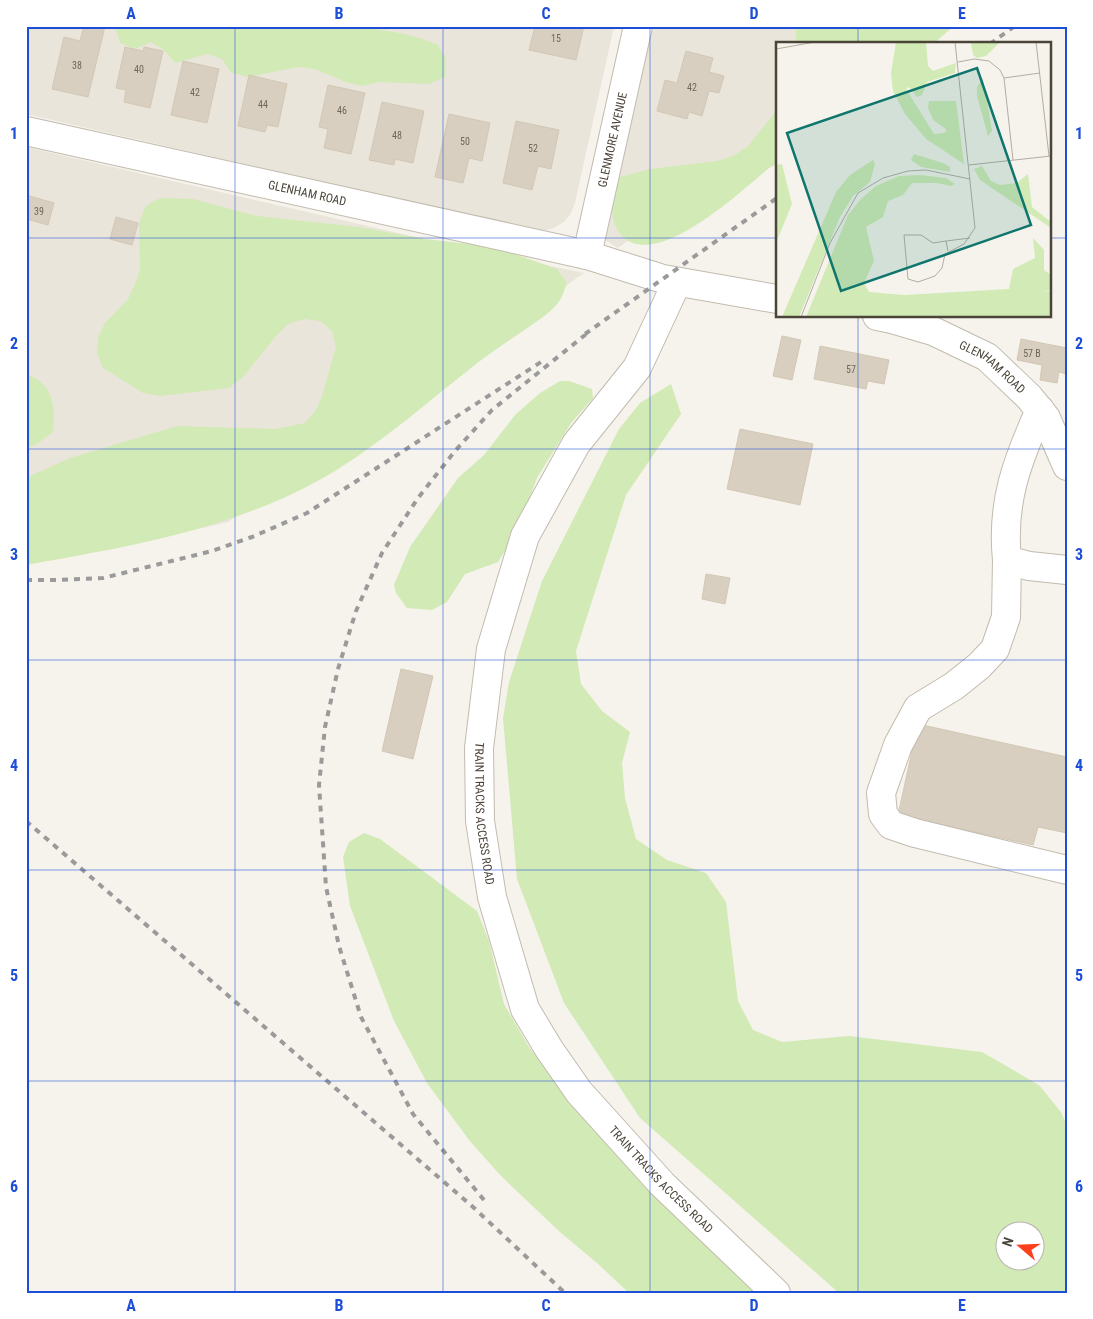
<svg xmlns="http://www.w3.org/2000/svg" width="1093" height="1319" font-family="'Roboto Condensed',sans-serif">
	<rect width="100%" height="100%" fill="#f6f3ec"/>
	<path fill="#eae5da" d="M 26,26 L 614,26 L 575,203 L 571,213 L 564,222 L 554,228 L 543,231 L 532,230 L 26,114 Z
		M 650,26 L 927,26 L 903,44 L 777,44 L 777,135 L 618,248 L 605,240 Z
		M 26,147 L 463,248 L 584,273 L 228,522 L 109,550 L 26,557 Z"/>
	<path fill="#d2eab5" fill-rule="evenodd" d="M 115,26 C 166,26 217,26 268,26 C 325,26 385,23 438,45 L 446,59 L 445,77 L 429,84 L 379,82 L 362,86 L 345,82 L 315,69 L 298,67 L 247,77 L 231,72 L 222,59 L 207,54 L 175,63 L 164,50 L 151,42 L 135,49 L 120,43 Z
		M 796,26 L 954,26 L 933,44 L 796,44 Z
		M 777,110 L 777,164 L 769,168 C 742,190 647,281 617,229 C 608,214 613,192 620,177 L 650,169 L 717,161 L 733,156 L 747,147 Z
		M 160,198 L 193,199 L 257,216 L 358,227 L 426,239 L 478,245 L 512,253 L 557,269 L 567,283 C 565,288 563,295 560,300 C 552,312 540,319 529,327 C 511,339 493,351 476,364 C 430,400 385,440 335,471 C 240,528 134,546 26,565 L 26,478 L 70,458 L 177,426 L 275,429 L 305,423 L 316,410 L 322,396 L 336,347 L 332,331 L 320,321 L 304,319 L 288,324 L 276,336 L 243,377 L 229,388 L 160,396 L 143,393 L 103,368 L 97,353 L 98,337 L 105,323 L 128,299 L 135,284 L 140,270 L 139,222 L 146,206 Z
		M 26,374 C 55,385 55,406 53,432 L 37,444 L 26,448 Z
		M 560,381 L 569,381 L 592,389 L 593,398 L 571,423 L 537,478 L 516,533 L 498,562 L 465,574 L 447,602 L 432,610 L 407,608 L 396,593 L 394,585 L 410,547 L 458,478 L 484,455 L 515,415 L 540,393 Z
		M 671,384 L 681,414 L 626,495 L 576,651 L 581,684 L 602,711 L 630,732 L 622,763 L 625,798 L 636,839 L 667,860 L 706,873 L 726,902 L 738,1001 L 753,1030 L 782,1042 L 849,1036 L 982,1052 L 1039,1085 L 1061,1112 L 1067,1125 L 1067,1293 L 839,1293 L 640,1118 L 564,1003 L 517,879 L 503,718 L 509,682 L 542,581 L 619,429 L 640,403 ZM 1006,1232 L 1036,1232 L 1036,1262 L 1006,1262 Z
		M 364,833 L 380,839 L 477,911 L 489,941 L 504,1004 L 529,1047 L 581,1113 L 763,1293 L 629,1293 L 597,1263 L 561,1233 L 501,1176 L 469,1140 L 427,1083 L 394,1021 L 350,906 L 343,857 L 349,842 Z"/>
	<path fill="#d8cfc1" stroke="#d3c7b4" d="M 84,26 L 105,26 L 88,97 L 52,89 L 64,37 L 80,41 Z
		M 535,26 L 584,26 L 576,60 L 529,50 Z
		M 125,47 L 143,51 L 144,47 L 163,51 L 150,108 L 124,102 L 126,90 L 116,88 Z
		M 686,51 L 713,58 L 709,72 L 724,76 L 719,93 L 709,91 L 702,116 L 689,112 L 687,119 L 657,111 L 665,80 L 677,83 Z
		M 183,61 L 219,69 L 207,123 L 171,115 Z
		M 249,75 L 287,84 L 278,127 L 267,125 L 265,132 L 238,126 Z
		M 328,85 L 365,93 L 351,154 L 324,148 L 328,129 L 319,127 Z
		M 382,102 L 424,111 L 413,163 L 395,159 L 394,165 L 369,160 Z
		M 449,114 L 490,123 L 482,161 L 469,158 L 463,183 L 435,177 Z
		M 516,121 L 559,130 L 551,169 L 538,166 L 532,190 L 503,183 Z
		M 26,195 L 54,203 L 48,225 L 26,219 Z
		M 116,217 L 138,223 L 132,245 L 110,239 Z
		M 782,336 L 801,340 L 792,380 L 773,376 Z
		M 1021,339 L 1067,348 L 1067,374 L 1059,372 L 1057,383 L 1040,380 L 1042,365 L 1017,360 Z
		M 820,346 L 889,360 L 884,384 L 868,381 L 866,389 L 814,379 Z
		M 740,429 L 813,444 L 800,505 L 727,489 Z
		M 706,574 L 730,578 L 725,604 L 702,599 Z
		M 401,669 L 433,676 L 413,759 L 382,751 Z
		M 918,724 L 1067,757 L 1067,833 L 1038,827 L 1033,845 L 898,815 Z"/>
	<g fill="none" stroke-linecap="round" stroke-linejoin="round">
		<g stroke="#c2bbae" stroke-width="30">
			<g id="minor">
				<path id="s1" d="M 26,131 L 587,255 L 663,279 L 777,299"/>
				<path id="s2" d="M 587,255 L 638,26"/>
				<path id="s3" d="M 677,282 L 637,368 L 576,444 L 525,536 L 491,649 L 479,748 L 480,821 L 492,897 L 525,1009 L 549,1049 L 579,1092 L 662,1184 L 776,1293"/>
				<path id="s4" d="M 877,316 L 892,319 L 933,331 L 987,357 L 1029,397 L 1046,418 L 1067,466"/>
				<path d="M 1040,410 C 1017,461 1001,503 1007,560 L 1029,566 L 1067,570"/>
				<path d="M 1007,560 L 1006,617 L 995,649 L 979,666 L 954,686 L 918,708 L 898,745 L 881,793 L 883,814 L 891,825 L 915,833 L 1067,870"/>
			</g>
		</g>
		<use href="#minor" stroke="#fff" stroke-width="28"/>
		<path stroke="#9a9a9a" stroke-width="4" stroke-dasharray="6 6" stroke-linecap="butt" d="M 990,44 L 1015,26
			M 585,334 L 777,198
			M 26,580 L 56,580 L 103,578 L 212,551 L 252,537 L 307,513 L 541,362
			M 26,821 L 473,1207 L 565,1293
			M 484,1200 L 413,1114 L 361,1017 L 339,946 L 326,887 L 319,785 L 325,727 L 338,669 L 356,611 L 382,553 L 418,498 L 455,451 L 492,410 L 590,331"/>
	</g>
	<path fill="none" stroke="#1d4ed8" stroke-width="1" stroke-opacity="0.55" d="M 235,26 L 235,1293M 443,26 L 443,1293M 650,26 L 650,1293M 858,26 L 858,44M 26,238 L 777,238M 1049,238 L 1067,238M 858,316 L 858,1293M 26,449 L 1067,449M 26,660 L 1067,660M 26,870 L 1067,870M 26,1081 L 1067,1081"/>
	<g text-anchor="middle" stroke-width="5" stroke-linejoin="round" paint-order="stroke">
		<g font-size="10" fill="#6e675b">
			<text x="556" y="42">15</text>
			<text x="77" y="69">38</text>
			<text x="139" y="73">40</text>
			<text x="692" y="91">42</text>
			<text x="195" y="96">42</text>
			<text x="263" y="108">44</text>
			<text x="342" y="114">46</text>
			<text x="397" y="139">48</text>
			<text x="465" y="145">50</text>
			<text x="533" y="152">52</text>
			<text x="39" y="215">39</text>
			<text x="1032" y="357">57 B</text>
			<text x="851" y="373">57</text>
		</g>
		<g font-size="12" fill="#4b4439" stroke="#fff">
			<text dy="4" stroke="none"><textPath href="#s2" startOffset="118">GLENMORE AVENUE</textPath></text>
			<text dy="4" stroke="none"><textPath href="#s1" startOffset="288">GLENHAM ROAD</textPath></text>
			<text dy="4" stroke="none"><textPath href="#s4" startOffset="128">GLENHAM ROAD</textPath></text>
			<text dy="4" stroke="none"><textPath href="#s3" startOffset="581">TRAIN TRACKS ACCESS ROAD</textPath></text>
			<text dy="4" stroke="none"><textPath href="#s3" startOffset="1001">TRAIN TRACKS ACCESS ROAD</textPath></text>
		</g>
	</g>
	<g transform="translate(776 42)">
		<rect width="275" height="275" fill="#f6f3ec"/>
		<path d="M 120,0 L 150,0 L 152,24 L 157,29 L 180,21 L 179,31 L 151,40 L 146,53 L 141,55 L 133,45 L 130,47 L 158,92 L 168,91 L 171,88 L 157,78 L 152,66 L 153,59 L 180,59 L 188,122 L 150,97 L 129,72 L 117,49 L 115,31 ZM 195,0 L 224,0 L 210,14 L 201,16 L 197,13 ZM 207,36 L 216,89 L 212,94 L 201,54 L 201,45 ZM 138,112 L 167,121 L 174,125 L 174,130 L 145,125 L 135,118 ZM 97,118 L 99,122 L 94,140 L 77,154 L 64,175 L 23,275 L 6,275 L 60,150 L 74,133 ZM 6,122 L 16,162 L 0,201 L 0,123 ZM 206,124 L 215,139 L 224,143 L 241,141 L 252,132 L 256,165 L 275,180 L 275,186 L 204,138 L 198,127 ZM 144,133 L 170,136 L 179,142 L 175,144 L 161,141 L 136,141 L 127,153 L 112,159 L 107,175 L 90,185 L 98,219 L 88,241 L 93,250 L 128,253 L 233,247 L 237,227 L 259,216 L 257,196 L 268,208 L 268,228 L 275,233 L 275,248 L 266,250 L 275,249 L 275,275 L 30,275 L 72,173 L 85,157 L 100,144 L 123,134 Z" fill="#d2eab5"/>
		<path fill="none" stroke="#b2ada4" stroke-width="1" d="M 260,0 L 273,114M 0,7 L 39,0M 182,20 L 198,17 L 213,19 L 224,28 L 228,36 L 237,118M 228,36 L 264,31M 193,123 L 275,114M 170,199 L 157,201 L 145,193 L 128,193 L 132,237 L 142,240 L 159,234 L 166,226 L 169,212 L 188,202 L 199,186 L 179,0M 172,209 L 170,199 L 194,196M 25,275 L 54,201 L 82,151 L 107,136 L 132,129 L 150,128 L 194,137"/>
		<path fill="#0f766e" fill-opacity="0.15" stroke="#0f766e" stroke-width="2.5" d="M 201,26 L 255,183 L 65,249 L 11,91 Z"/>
		<rect width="275" height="275" fill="none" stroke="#4b4439" stroke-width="2.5"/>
	</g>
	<rect width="1093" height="1319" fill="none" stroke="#ffffff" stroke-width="55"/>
	<g transform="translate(1020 1246) rotate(289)"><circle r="24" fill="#ffffff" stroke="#b7b4b0"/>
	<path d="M0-4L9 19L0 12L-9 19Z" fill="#fc3f1d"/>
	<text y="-8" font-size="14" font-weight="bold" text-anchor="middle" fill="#4b4439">N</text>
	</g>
	<rect x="28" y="28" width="1038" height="1264" fill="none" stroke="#1d4ed8" stroke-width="2"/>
	<g font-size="16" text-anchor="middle" font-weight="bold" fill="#1d4ed8">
		<text x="131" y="19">A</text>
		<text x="339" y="19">B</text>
		<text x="546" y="19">C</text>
		<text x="754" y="19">D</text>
		<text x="962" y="19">E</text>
		<text x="14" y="139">1</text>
		<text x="1079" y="139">1</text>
		<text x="14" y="349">2</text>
		<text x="1079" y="349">2</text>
		<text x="14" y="560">3</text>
		<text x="1079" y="560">3</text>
		<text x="14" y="771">4</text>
		<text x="1079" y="771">4</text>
		<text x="14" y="981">5</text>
		<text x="1079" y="981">5</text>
		<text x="14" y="1192">6</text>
		<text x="1079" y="1192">6</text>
		<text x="131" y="1311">A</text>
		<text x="339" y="1311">B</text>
		<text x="546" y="1311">C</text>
		<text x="754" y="1311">D</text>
		<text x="962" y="1311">E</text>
	</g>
</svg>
